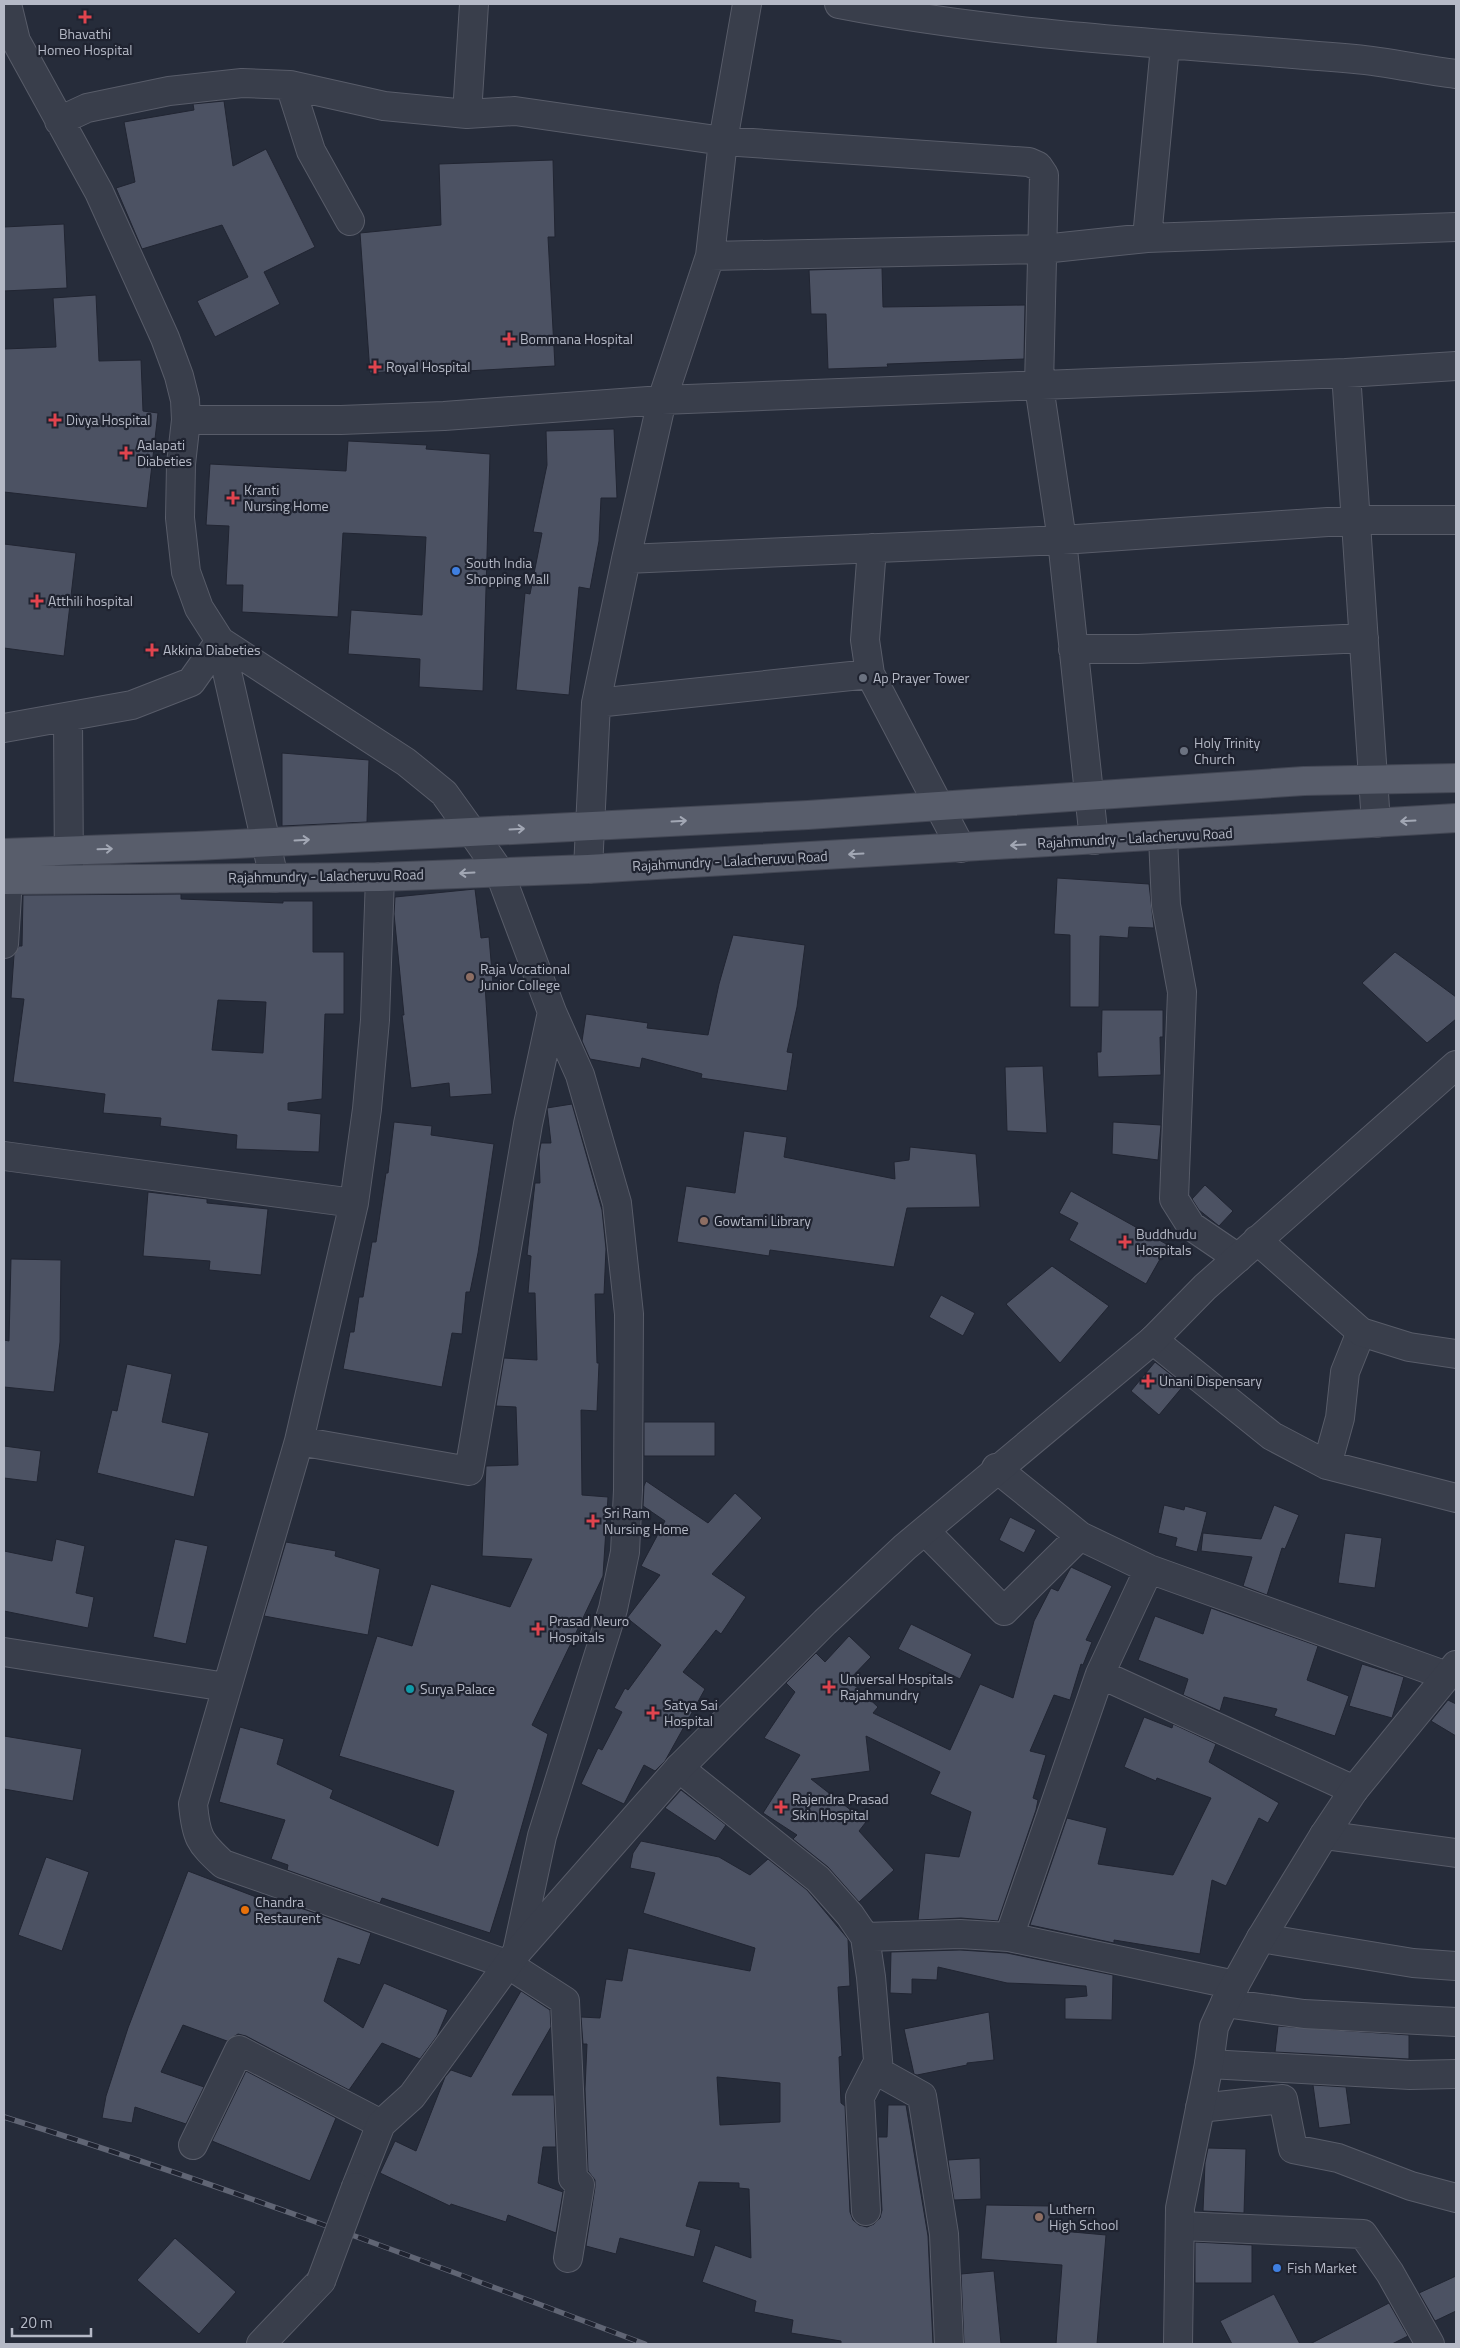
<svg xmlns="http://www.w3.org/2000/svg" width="1460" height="2348" font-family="'Titillium Web',sans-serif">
	<rect width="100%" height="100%" fill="#262c3a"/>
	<path fill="#4c5263" stroke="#212532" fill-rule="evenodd" d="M 224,101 L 233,166 L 266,149 L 315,247 L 264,272 L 280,304 L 215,337 L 197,301 L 248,277 L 222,225 L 142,249 L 116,188 L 135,182 L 124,122 L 194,110 L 193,104 Z
		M 553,160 L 555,237 L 548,237 L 555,366 L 467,371 L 467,366 L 370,373 L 360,233 L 441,225 L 439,164 Z
		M 64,224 L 67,288 L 4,291 L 4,227 Z
		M 882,268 L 883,307 L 1025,305 L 1024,359 L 887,364 L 888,367 L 828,369 L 826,314 L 811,314 L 809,270 Z
		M 96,295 L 99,361 L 141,360 L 143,411 L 158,413 L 147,508 L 4,492 L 4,349 L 56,347 L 53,298 Z
		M 614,429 L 617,498 L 601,498 L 599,541 L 590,589 L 579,587 L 569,695 L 516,690 L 525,593 L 530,594 L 542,533 L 533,532 L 547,465 L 546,431 Z
		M 348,441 L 427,445 L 426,449 L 490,454 L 483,691 L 419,687 L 420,659 L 348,654 L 351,610 L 422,615 L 426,537 L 343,533 L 338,617 L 242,612 L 243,585 L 226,585 L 229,526 L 206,525 L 210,464 L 346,471 Z
		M 4,544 L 76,553 L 64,656 L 4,648 Z
		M 282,753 L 369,760 L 367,822 L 282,826 Z
		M 1057,878 L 1149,884 L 1154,928 L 1129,927 L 1128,938 L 1100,936 L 1099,1007 L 1070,1007 L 1070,935 L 1054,934 Z
		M 475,889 L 481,938 L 489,937 L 493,984 L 485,985 L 492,1094 L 450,1097 L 449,1083 L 411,1088 L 402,1015 L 404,1015 L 394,914 L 395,897 Z
		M 181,894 L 181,899 L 283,903 L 283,901 L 313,901 L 313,952 L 344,952 L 344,1014 L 325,1014 L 322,1099 L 288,1103 L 288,1110 L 321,1114 L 319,1152 L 236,1149 L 237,1135 L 160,1126 L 161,1118 L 103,1113 L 105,1094 L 13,1082 L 24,999 L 11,998 L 14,955 L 19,946 L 22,946 L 23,895 ZM 218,1000 L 266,1002 L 263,1053 L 212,1050 Z
		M 733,935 L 805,945 L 797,1007 L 787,1052 L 793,1053 L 787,1091 L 701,1078 L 702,1074 L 642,1058 L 640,1068 L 590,1059 L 582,1041 L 586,1014 L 648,1023 L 647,1028 L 708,1035 L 719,984 Z
		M 1395,952 L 1456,997 L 1456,1019 L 1427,1043 L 1362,983 Z
		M 1102,1010 L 1163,1010 L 1163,1037 L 1160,1037 L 1161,1075 L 1098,1077 L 1097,1052 L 1101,1052 Z
		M 1043,1066 L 1047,1133 L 1007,1131 L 1005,1067 Z
		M 572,1104 L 602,1210 L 606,1249 L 604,1294 L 595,1294 L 597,1363 L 599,1363 L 597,1411 L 581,1410 L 582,1495 L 608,1497 L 603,1576 L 532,1725 L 548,1734 L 507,1878 L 490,1933 L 382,1898 L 380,1903 L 287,1870 L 288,1865 L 271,1859 L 285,1820 L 219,1802 L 240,1727 L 284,1739 L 277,1764 L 333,1790 L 330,1798 L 438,1846 L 454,1791 L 339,1756 L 377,1636 L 412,1646 L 431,1584 L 510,1607 L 532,1559 L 482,1556 L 486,1466 L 518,1465 L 516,1407 L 496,1406 L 504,1358 L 537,1360 L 535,1293 L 528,1293 L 531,1256 L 527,1255 L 535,1183 L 540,1183 L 539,1154 L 541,1143 L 551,1143 L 547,1108 Z
		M 394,1122 L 432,1126 L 431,1135 L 494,1144 L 478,1253 L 470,1292 L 466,1292 L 462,1334 L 452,1333 L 442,1387 L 343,1369 L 350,1332 L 354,1332 L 359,1297 L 363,1297 L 372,1242 L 376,1242 L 386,1173 L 388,1173 Z
		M 1113,1122 L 1161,1125 L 1158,1160 L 1112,1154 Z
		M 744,1131 L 787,1137 L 784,1157 L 895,1179 L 894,1162 L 909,1160 L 910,1147 L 976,1154 L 980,1207 L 907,1208 L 894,1267 L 770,1250 L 769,1256 L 677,1242 L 686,1186 L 735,1193 Z
		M 1205,1185 L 1233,1211 L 1219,1226 L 1199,1210 L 1192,1199 Z
		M 1071,1191 L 1168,1245 L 1146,1284 L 1069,1240 L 1078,1223 L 1059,1213 Z
		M 148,1192 L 207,1199 L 207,1203 L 268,1209 L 261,1275 L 209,1270 L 210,1261 L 143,1256 Z
		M 11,1259 L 61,1260 L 60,1342 L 54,1392 L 4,1387 L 4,1340 L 9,1341 Z
		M 1052,1266 L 1109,1306 L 1060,1363 L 1006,1304 Z
		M 941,1295 L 975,1313 L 963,1336 L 929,1317 Z
		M 1155,1362 L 1184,1385 L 1159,1415 L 1131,1391 Z
		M 127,1364 L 172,1374 L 162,1422 L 209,1433 L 194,1497 L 97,1473 L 112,1410 L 117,1411 Z
		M 644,1422 L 715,1422 L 715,1456 L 644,1456 Z
		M 4,1446 L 41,1451 L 37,1482 L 4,1478 Z
		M 646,1481 L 708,1523 L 735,1493 L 762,1518 L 712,1574 L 746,1597 L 721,1634 L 716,1630 L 683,1672 L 705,1689 L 665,1761 L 655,1771 L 644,1765 L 624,1804 L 581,1784 L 598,1748 L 602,1750 L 622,1712 L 614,1708 L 625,1688 L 628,1690 L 661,1645 L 627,1618 L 660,1575 L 641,1566 L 665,1521 L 643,1506 L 644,1486 Z
		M 1164,1505 L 1184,1510 L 1185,1506 L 1207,1512 L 1197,1552 L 1175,1546 L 1177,1538 L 1158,1533 Z
		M 1274,1505 L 1299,1515 L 1285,1549 L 1282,1548 L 1267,1595 L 1243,1586 L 1252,1557 L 1201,1551 L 1203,1533 L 1261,1539 Z
		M 1010,1517 L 1036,1530 L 1024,1553 L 999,1540 Z
		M 1345,1533 L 1382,1538 L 1375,1588 L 1338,1583 Z
		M 56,1539 L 85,1546 L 76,1593 L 94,1597 L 88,1628 L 4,1611 L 4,1551 L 52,1561 Z
		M 175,1539 L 208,1546 L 186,1644 L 153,1637 Z
		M 286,1542 L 336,1551 L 335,1556 L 380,1569 L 368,1635 L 264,1616 Z
		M 1071,1567 L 1112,1586 L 1086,1640 L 1092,1642 L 1083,1665 L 1081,1664 L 1070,1700 L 1054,1695 L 1030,1751 L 1046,1755 L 1033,1798 L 1038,1800 L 1036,1810 L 998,1921 L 961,1918 L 918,1920 L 925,1853 L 959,1857 L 971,1812 L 930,1794 L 940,1772 L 866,1736 L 870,1771 L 811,1779 L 866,1822 L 859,1831 L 894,1870 L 859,1902 L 828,1867 L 793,1839 L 797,1835 L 763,1813 L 800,1755 L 764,1738 L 795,1692 L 786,1683 L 816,1653 L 825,1662 L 849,1636 L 871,1657 L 849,1680 L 878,1707 L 873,1713 L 950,1750 L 980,1684 L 1013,1698 L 1034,1621 L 1051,1588 L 1058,1591 Z
		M 1211,1608 L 1318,1646 L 1307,1680 L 1349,1696 L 1335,1736 L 1274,1716 L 1277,1709 L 1224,1697 L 1220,1711 L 1183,1695 L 1188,1679 L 1138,1660 L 1155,1616 L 1203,1634 Z
		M 911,1624 L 972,1654 L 960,1679 L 898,1649 Z
		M 1362,1664 L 1404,1677 L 1392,1718 L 1349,1706 Z
		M 1448,1700 L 1456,1704 L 1456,1736 L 1431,1721 Z
		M 1144,1717 L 1172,1728 L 1173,1724 L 1216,1744 L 1209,1762 L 1279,1803 L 1268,1823 L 1259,1818 L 1226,1886 L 1212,1880 L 1200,1954 L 1114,1940 L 1114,1943 L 1030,1925 L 1067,1818 L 1107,1828 L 1098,1864 L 1173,1875 L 1211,1798 L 1157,1778 L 1156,1781 L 1124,1767 Z
		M 4,1736 L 82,1749 L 73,1801 L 4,1789 Z
		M 681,1790 L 726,1825 L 715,1841 L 665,1808 Z
		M 641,1841 L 719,1857 L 750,1875 L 768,1859 L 807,1890 L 848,1939 L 850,1986 L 838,1987 L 842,2056 L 839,2057 L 841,2103 L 845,2106 L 850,2212 L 853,2220 L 859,2225 L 867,2227 L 874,2224 L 880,2218 L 882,2210 L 878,2137 L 887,2137 L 888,2105 L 906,2105 L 928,2236 L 933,2344 L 841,2344 L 841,2341 L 791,2333 L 793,2320 L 754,2312 L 756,2301 L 702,2282 L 715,2245 L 751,2258 L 749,2189 L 739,2188 L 739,2183 L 699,2182 L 686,2226 L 701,2230 L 694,2257 L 620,2238 L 616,2254 L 586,2246 L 595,2187 L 595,2180 L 588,2171 L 585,2089 L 587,2044 L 583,2044 L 581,2017 L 600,2018 L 606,1979 L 622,1981 L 628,1948 L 750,1971 L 755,1948 L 643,1913 L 655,1873 L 630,1868 L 633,1853 ZM 717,2077 L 780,2083 L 780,2122 L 720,2125 Z
		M 46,1857 L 89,1872 L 62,1951 L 18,1935 Z
		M 188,1871 L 277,1905 L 278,1900 L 371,1933 L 360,1965 L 338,1958 L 324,2001 L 363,2028 L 384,1983 L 448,2010 L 437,2036 L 420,2059 L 382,2043 L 349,2090 L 246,2036 L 238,2034 L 227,2041 L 183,2025 L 161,2072 L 204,2087 L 186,2124 L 135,2107 L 132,2123 L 102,2118 L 106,2096 L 128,2028 Z
		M 960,1950 L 1007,1953 L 1113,1975 L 1112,2020 L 1065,2019 L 1065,1998 L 1087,1996 L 1086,1986 L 1007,1983 L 938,1967 L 937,1980 L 912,1979 L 912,1994 L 890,1993 L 891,1952 Z
		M 521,1991 L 550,2010 L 551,2027 L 512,2095 L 554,2095 L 556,2147 L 543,2147 L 538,2183 L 563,2192 L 556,2233 L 508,2215 L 506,2222 L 451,2204 L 450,2206 L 380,2173 L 395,2141 L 416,2151 L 445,2077 L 451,2070 L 471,2077 Z
		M 989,2012 L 994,2060 L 967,2063 L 967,2065 L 917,2075 L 914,2074 L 904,2029 Z
		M 1278,2026 L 1409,2035 L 1409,2059 L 1275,2052 Z
		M 246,2071 L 336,2118 L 310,2181 L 212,2141 Z
		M 1313,2085 L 1346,2087 L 1351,2124 L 1319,2128 Z
		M 1208,2148 L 1246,2149 L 1244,2213 L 1203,2211 L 1205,2163 Z
		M 980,2158 L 981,2199 L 954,2200 L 948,2160 Z
		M 986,2205 L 1050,2206 L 1050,2230 L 1106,2235 L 1097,2344 L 1056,2344 L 1062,2265 L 981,2259 Z
		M 175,2238 L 236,2292 L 199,2334 L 137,2280 Z
		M 1195,2242 L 1252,2245 L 1252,2283 L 1195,2283 Z
		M 994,2271 L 1001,2344 L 964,2344 L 961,2274 Z
		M 1456,2276 L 1456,2311 L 1435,2321 L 1419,2293 Z
		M 1274,2294 L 1300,2344 L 1232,2344 L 1220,2321 Z
		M 1389,2303 L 1408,2336 L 1392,2344 L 1310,2344 Z"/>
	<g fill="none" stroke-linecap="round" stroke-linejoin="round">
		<g stroke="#585c69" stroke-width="30">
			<path id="minor" d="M 7,4 L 16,41 L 99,192 L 165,338 L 179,376 L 185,400 L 186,420 L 181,464 L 180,518 L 186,572 L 199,608 L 220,641 L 406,762 L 444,793 L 472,832 L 499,871 L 552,1012 L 580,1075 L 617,1203 L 629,1314 L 628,1490 L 625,1552 L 613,1609 L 542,1836 L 517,1952
				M 839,4 C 1009,37 1183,44 1355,59 C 1389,62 1422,70 1456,74
				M 290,85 L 311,151 L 350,221
				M 467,114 L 474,4
				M 59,121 L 87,108 L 169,91 L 242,83 L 290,85 L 384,106 L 467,114 L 515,111 L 723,141 L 1029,162 L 1038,166 L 1044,175 L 1039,386 L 1062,540 L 1094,840
				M 1147,238 L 1165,46
				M 710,256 L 1043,249 L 1147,238 L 1456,227
				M 1346,373 L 1376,823
				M 186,420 L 341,420 L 444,416 L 662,400 L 1346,373 L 1456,366
				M 872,548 L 865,640 L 870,674 L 961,848
				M 626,559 L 1062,540 L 1357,520 L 1456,520
				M 220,641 L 274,878
				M 1073,649 L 1138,649 L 1364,638
				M 596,703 L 870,674
				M 68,717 L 69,879
				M 4,728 L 132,705 L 191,682 L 220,641
				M 1163,837 L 1166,905 L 1182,992 L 1174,1199 L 1191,1226 L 1238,1258
				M 588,869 L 596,703 L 626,559 L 662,400 L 710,256 L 723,141 L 747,4
				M 380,877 L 375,1020 L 367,1109 L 354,1203 L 299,1441 L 193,1804 C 196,1837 199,1842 223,1864 L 509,1965 L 565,2001 L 573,2178 L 580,2185 L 568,2258
				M 4,944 L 8,879
				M 4,1156 L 354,1203
				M 1153,1340 L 1272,1436 L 1327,1465 L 1456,1498
				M 299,1441 L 469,1471 L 528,1124 L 552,1012
				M 1327,1465 L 1340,1418 L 1345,1372 L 1361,1332
				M 996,1468 L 1080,1536 L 1149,1569 L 1447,1676
				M 926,1532 L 1004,1611 L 1080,1536
				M 4,1652 L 226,1687
				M 1100,1674 L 1149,1569
				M 679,1768 L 818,1879 L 850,1915 L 865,1937 L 871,1977 L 879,2072 L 922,2096 L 944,2234 L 949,2344
				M 1324,1835 L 1456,1853
				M 865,1937 L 960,1934 L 1009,1937 L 1235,1985
				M 1009,1937 L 1100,1674 L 1354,1790
				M 1261,1938 L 1413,1963 L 1456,1966
				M 1225,2003 L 1304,2014 L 1456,2022
				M 1209,2064 L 1410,2075 L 1456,2074
				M 1200,2108 L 1283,2099 L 1293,2149 L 1338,2158 L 1411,2186 L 1456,2198
				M 193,2145 L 239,2050 L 381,2124
				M 866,2211 L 860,2097 L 878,2062
				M 1180,2226 L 1363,2234 L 1390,2273 L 1430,2344"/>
		</g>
		<g stroke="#585c69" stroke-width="30">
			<path id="tertiary" d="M 1257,1240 L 1361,1332 L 1409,1347 L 1456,1354
				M 356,2187 L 381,2124 L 412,2096 L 517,1952 L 679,1768 L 825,1622 L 905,1547 L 1153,1340 L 1205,1287 L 1456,1065
				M 261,2344 L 321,2281
				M 1178,2344 L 1180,2208 L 1209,2064 L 1214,2027 L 1225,2003 L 1261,1938 L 1324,1835 L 1354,1790 L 1456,1665"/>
		</g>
		<g stroke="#434754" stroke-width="30">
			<path id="primary" d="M 4,853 L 196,846 L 808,815 L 1304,781 L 1456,778
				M 4,880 L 380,877 L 588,869 L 1456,818"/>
		</g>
		<use href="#minor" stroke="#393e4b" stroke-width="28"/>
		<use href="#tertiary" stroke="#393e4b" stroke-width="28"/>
		<use href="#primary" stroke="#585d6b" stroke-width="28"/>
		<g stroke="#606574" stroke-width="5.5">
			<path id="rail" d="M 4,2117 C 221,2184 432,2264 645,2344"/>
		</g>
		<use href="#rail" stroke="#1f2330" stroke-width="4" stroke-dasharray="11" stroke-linecap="butt"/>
		<g stroke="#585c69" stroke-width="30" stroke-linecap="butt">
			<path id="tertiary-bridge" d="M 321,2281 L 356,2187"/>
		</g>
		<use href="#tertiary-bridge" stroke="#393e4b" stroke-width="28"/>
	</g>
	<defs><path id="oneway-shaft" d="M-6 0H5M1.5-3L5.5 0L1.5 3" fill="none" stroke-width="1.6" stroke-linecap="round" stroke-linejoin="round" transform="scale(1.25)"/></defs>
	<g stroke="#a2a7b4">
		<use href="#oneway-shaft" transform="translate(679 821) rotate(-3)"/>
		<use href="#oneway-shaft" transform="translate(1408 821) rotate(177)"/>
		<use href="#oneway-shaft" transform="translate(517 829) rotate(-3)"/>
		<use href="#oneway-shaft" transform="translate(302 840) rotate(-3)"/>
		<use href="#oneway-shaft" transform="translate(1018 845) rotate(177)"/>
		<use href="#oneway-shaft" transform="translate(105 849) rotate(-2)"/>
		<use href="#oneway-shaft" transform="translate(856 854) rotate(177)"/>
		<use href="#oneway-shaft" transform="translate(467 873) rotate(177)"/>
	</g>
	<g fill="#e0444e" stroke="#1f2330" stroke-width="2">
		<path d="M82.5 9.5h5v5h5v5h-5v5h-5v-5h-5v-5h5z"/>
		<path d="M506.5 331.5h5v5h5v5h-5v5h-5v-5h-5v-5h5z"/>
		<path d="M372.5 359.5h5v5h5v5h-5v5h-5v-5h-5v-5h5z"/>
		<path d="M52.5 412.5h5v5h5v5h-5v5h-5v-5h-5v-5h5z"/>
		<path d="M123.5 445.5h5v5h5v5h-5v5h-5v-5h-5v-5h5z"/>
		<path d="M230.5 490.5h5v5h5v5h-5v5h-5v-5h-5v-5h5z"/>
		<path d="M34.5 593.5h5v5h5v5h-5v5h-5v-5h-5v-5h5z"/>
		<path d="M149.5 642.5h5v5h5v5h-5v5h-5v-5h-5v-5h5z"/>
		<path d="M1122.5 1234.5h5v5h5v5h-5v5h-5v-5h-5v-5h5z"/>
		<path d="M1145.5 1373.5h5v5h5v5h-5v5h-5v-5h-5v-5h5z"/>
		<path d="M590.5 1513.5h5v5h5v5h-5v5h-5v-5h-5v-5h5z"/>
		<path d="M535.5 1621.5h5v5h5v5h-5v5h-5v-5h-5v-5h5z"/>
		<path d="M826.5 1679.5h5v5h5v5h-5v5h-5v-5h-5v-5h5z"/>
		<path d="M650.5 1705.5h5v5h5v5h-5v5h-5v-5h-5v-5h5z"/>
		<path d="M778.5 1799.5h5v5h5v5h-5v5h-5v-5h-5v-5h5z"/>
	</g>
	<g fill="#3f7fe0" stroke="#1f2330" stroke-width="2">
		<circle cx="456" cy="571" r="5"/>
		<circle cx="1277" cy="2268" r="5"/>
	</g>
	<g fill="#6b7280" stroke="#1f2330" stroke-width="2">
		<circle cx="863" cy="678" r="5"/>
		<circle cx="1184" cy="751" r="5"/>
	</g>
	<g fill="#8d6e63" stroke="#1f2330" stroke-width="2">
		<circle cx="470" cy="977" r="5"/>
		<circle cx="704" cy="1221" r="5"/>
		<circle cx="1039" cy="2217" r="5"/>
	</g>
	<circle fill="#0f9aa8" stroke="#1f2330" stroke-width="2" cx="410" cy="1689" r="5"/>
	<circle fill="#e8710a" stroke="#1f2330" stroke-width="2" cx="245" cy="1910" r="5"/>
	<g text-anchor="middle" stroke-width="4.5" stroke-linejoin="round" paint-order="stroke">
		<g font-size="14" fill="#b5b9c6" stroke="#1f2330" text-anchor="start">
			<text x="85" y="39" text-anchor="middle">Bhavathi<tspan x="85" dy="16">Homeo Hospital</tspan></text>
			<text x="520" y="344">Bommana Hospital</text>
			<text x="386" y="372">Royal Hospital</text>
			<text x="66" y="425">Divya Hospital</text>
			<text x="137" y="450">Aalapati<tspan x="137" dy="16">Diabeties</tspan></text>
			<text x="244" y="495">Kranti<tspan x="244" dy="16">Nursing Home</tspan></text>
			<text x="466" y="568">South India<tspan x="466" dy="16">Shopping Mall</tspan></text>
			<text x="48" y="606">Atthili hospital</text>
			<text x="163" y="655">Akkina Diabeties</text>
			<text x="873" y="683">Ap Prayer Tower</text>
			<text x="1194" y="748">Holy Trinity<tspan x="1194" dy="16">Church</tspan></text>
			<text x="480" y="974">Raja Vocational<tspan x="480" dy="16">Junior College</tspan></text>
			<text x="714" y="1226">Gowtami Library</text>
			<text x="1136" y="1239">Buddhudu<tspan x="1136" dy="16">Hospitals</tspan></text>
			<text x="1159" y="1386">Unani Dispensary</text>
			<text x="604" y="1518">Sri Ram<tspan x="604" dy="16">Nursing Home</tspan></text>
			<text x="549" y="1626">Prasad Neuro<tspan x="549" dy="16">Hospitals</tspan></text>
			<text x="840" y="1684">Universal Hospitals<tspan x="840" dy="16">Rajahmundry</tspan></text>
			<text x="420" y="1694">Surya Palace</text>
			<text x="664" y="1710">Satya Sai<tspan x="664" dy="16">Hospital</tspan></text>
			<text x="792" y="1804">Rajendra Prasad<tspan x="792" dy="16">Skin Hospital</tspan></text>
			<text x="255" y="1907">Chandra<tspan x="255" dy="16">Restaurent</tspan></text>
			<text x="1049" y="2214">Luthern<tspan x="1049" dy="16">High School</tspan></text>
			<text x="1287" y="2273">Fish Market</text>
		</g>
		<g font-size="14" fill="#b5b9c6" stroke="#1f2330">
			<text transform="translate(1135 838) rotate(-3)" y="5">Rajahmundry - Lalacheruvu Road</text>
			<text transform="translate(730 861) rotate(-3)" y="5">Rajahmundry - Lalacheruvu Road</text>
			<text transform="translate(326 876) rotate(-1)" y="5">Rajahmundry - Lalacheruvu Road</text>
		</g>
	</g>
	<rect width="1460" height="2348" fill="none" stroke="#b5b9c6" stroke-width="10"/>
	<path d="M12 2328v8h79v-8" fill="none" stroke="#b5b9c6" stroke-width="2.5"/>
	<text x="20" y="2328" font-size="15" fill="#b5b9c6" stroke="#1f2330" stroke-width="4" paint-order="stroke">20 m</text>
</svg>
